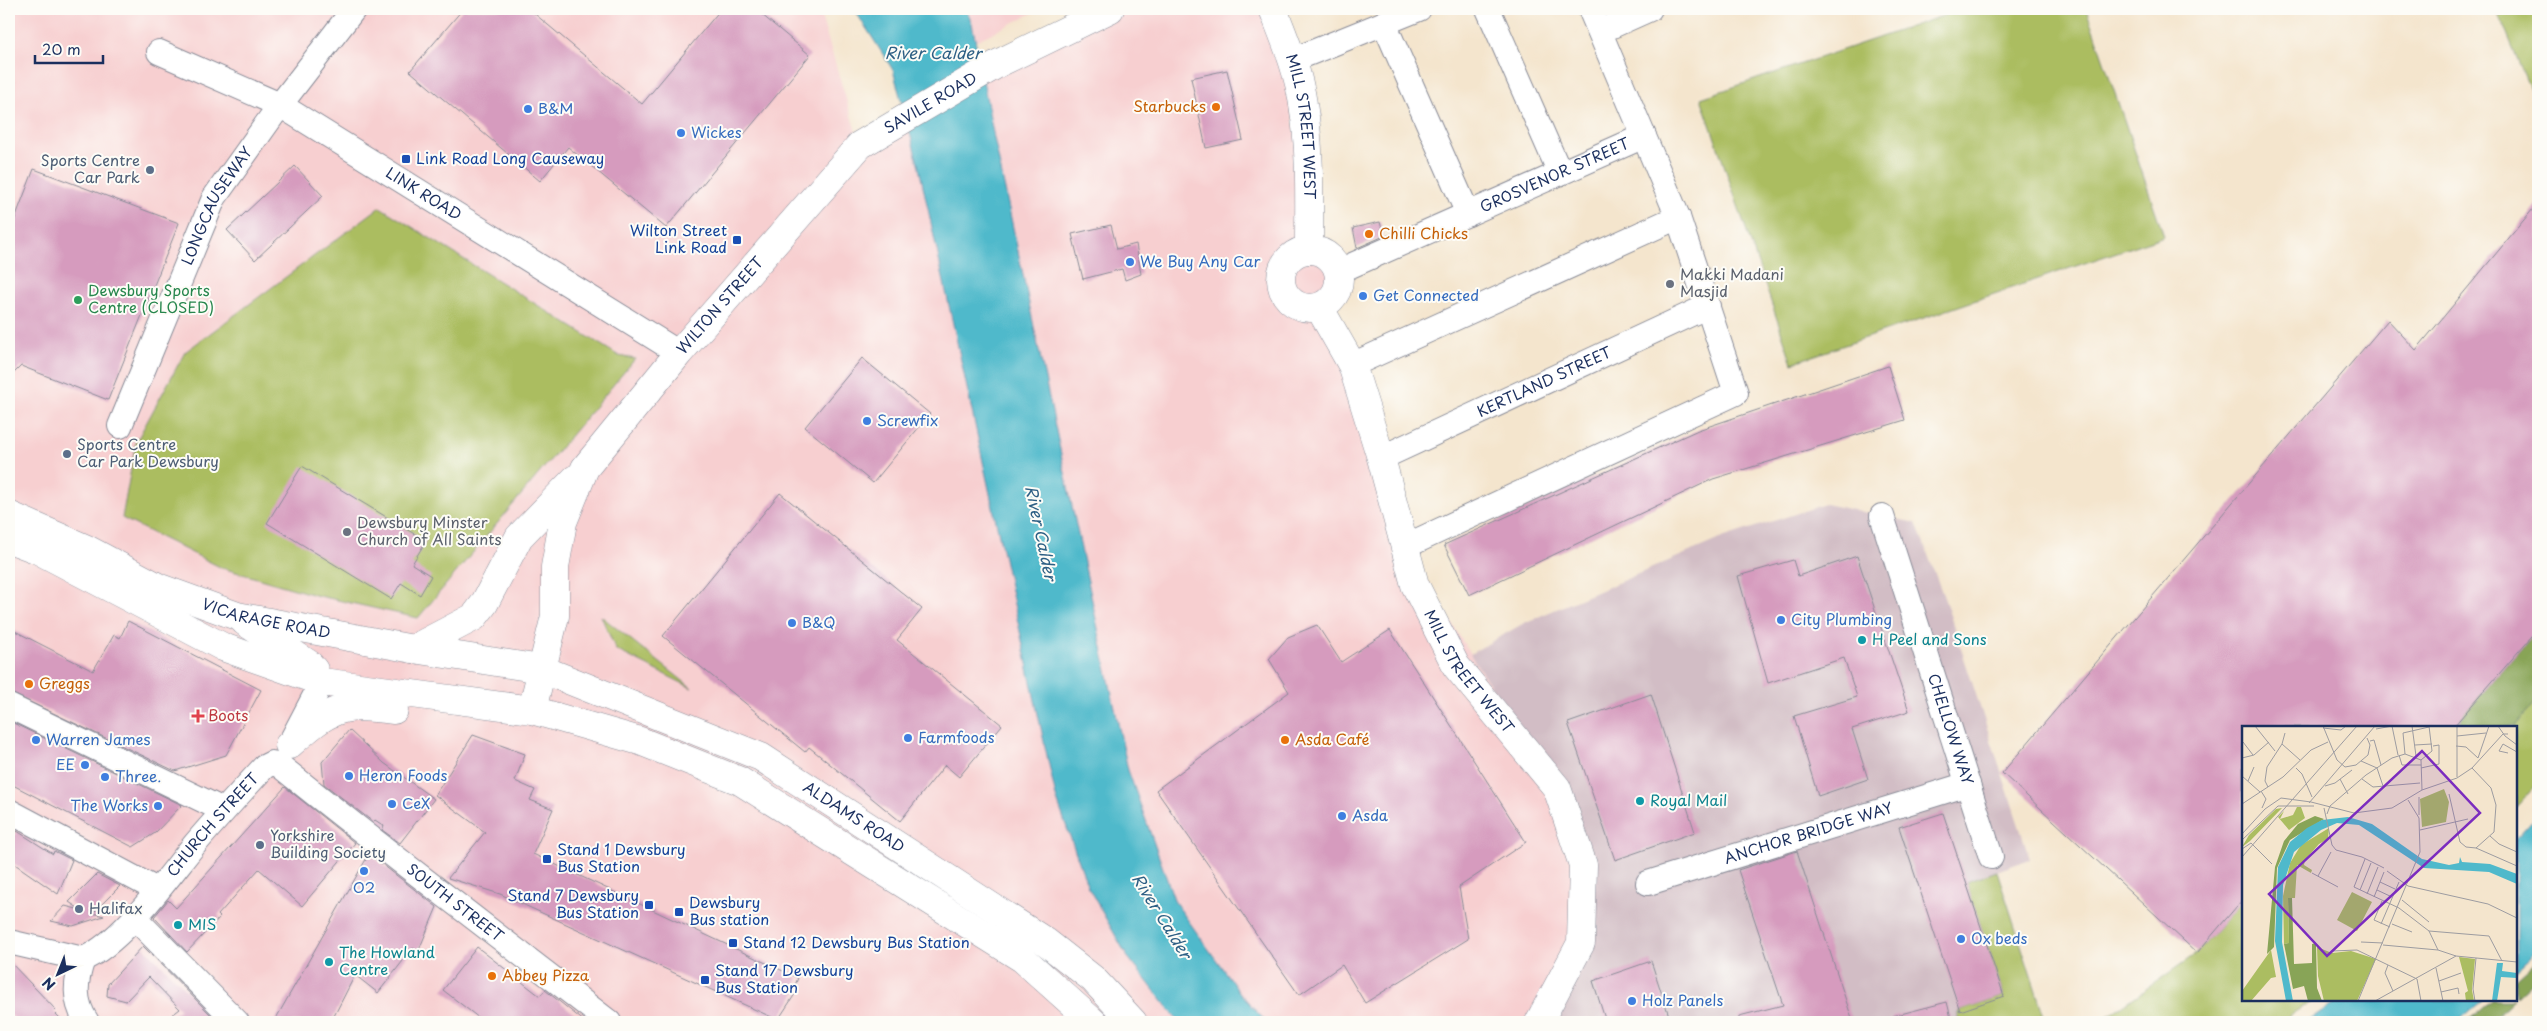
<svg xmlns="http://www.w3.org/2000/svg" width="2547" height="1031" font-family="'Playpen Sans',sans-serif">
	<rect width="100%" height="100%" fill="#fdfcf7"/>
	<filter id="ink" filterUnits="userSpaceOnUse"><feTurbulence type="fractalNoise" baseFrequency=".02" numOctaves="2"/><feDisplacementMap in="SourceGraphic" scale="10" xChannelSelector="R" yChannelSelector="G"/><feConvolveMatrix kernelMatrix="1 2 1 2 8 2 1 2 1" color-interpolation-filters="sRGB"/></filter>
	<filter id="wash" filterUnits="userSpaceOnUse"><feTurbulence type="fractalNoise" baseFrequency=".0096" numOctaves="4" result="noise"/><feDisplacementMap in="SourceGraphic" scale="20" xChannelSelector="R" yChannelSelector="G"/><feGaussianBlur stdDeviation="1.12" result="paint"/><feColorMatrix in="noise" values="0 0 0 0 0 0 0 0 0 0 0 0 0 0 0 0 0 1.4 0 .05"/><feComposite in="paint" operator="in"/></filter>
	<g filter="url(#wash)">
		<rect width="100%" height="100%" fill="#f4e5cd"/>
		<path fill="#f7cfd0" d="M 9,9 L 816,9 L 821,16 L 860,145 L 1110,9 L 1273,9 L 1317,250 L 1330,258 L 1339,277 L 1337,291 L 1327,303 L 1406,546 L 1470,654 L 1557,788 L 1583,865 L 1581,943 L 1539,1022 L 9,1022 Z
			M 921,9 L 1041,9 L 943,57 Z"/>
		<path fill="#d2bdc5" d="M 1825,504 L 1916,523 L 1946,603 L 2030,859 L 1966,882 L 2004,996 L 1960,1011 L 1957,1022 L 1553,1022 L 1581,943 L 1583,865 L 1557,788 L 1470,654 L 1524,623 L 1722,538 Z"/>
		<path fill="#abbd61" stroke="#637660" d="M 1963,9 L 2086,9 L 2164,236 L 1792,363 L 1701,98 Z
			M 2497,9 L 2538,9 L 2538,109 Z
			M 380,207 L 619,356 L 635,359 L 418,618 L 315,595 L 222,568 L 122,518 L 136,442 L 185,352 Z
			M 601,616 L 692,688 L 616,650 Z
			M 2538,700 L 2538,783 L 2516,807 L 2514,727 Z
			M 1997,871 L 2046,1022 L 1957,1022 L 1960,1011 L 2004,996 L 1966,882 Z
			M 2243,899 L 2243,1000 L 2314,1000 L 2279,1022 L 2099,1022 L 2197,953 Z"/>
		<path fill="#88a457" stroke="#526a5a" d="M 2538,629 L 2538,700 L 2514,727 L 2453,727 Z
			M 2538,959 L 2538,976 L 2516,997 L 2516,979 Z
			M 2492,1000 L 2513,1000 L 2490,1022 L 2466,1022 Z"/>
		<path fill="#4fb9cb" stroke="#357494" d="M 854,9 L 966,9 L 972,23 L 994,138 L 1128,770 L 1175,902 L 1240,993 L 1266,1022 L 1179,1022 L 1127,956 L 1088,887 L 1056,797 L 918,163 L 893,70 Z
			M 2538,814 L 2538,950 L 2516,970 L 2516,838 Z
			M 2339,1000 L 2483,1000 L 2457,1022 L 2307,1022 Z"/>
		<g id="blocks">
			<path fill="#d69bbe" d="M 463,9 L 529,9 L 642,104 L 721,9 L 755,9 L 810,55 L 666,228 L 568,147 L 540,181 L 410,71 Z
				M 1227,70 L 1243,140 L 1206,148 L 1191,78 Z
				M 295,166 L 323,196 L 255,260 L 227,230 Z
				M 34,169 L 179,223 L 108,400 L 21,366 L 9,378 L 9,234 Z
				M 2538,203 L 2538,629 L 2453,727 L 2243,727 L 2243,899 L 2197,953 L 2002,773 L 2388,320 L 2416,350 Z
				M 1380,222 L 1384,236 L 1357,248 L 1353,228 Z
				M 1111,225 L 1117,249 L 1136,244 L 1141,274 L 1125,280 L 1122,269 L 1083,279 L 1072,234 Z
				M 862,358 L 930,414 L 873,483 L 805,427 Z
				M 1888,366 L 1905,420 L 1713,479 L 1469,595 L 1444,545 L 1698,430 Z
				M 302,466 L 426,541 L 412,564 L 431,576 L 420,595 L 401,583 L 391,599 L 267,523 Z
				M 780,493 L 922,609 L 897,640 L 1002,725 L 959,777 L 945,765 L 900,821 L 809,747 L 805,752 L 663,636 Z
				M 1857,556 L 1909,711 L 1852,729 L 1868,779 L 1818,796 L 1794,716 L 1857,697 L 1844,658 L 1768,683 L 1738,576 L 1793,560 L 1798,576 Z
				M 128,621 L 261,690 L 226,755 L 175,771 L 9,692 L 9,628 L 93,671 L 114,635 L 120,638 Z
				M 1317,625 L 1341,662 L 1390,630 L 1526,842 L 1459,887 L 1468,939 L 1365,1003 L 1342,965 L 1299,995 L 1156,790 L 1289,692 L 1269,659 L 1288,637 Z
				M 1651,694 L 1695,832 L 1615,860 L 1568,723 Z
				M 9,721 L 182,805 L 155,833 L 133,847 L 9,783 Z
				M 349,730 L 384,763 L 434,799 L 400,843 L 382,830 L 384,826 L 375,820 L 373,822 L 324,784 L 322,762 Z
				M 473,735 L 525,754 L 515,781 L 535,790 L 530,800 L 553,809 L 533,854 L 798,978 L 793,990 L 797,991 L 778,1020 L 500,894 L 448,878 L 485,832 L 435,795 Z
				M 285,787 L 355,843 L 302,906 L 259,869 L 218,915 L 220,917 L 187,952 L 154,917 L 168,900 L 176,908 Z
				M 1943,813 L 2004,996 L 1960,1011 L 1899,827 Z
				M 17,831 L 53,854 L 54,851 L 72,860 L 58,894 L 9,860 L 9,843 Z
				M 1797,851 L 1853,1022 L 1739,1022 L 1739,1016 L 1783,1005 L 1738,870 Z
				M 369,854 L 437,907 L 418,952 L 413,948 L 378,993 L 355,975 L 331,1022 L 274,1022 Z
				M 97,874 L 120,886 L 93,913 L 104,916 L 73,926 L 51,921 L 65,906 L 81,910 L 69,902 Z
				M 143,946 L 218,1022 L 163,1022 L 180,1009 L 149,977 L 126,1001 L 107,996 L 108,984 Z
				M 477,947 L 540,996 L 545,990 L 585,1022 L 484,1022 L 443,990 Z
				M 9,961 L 56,1010 L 54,1012 L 64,1022 L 18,1022 L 9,1013 Z
				M 1651,961 L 1671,1022 L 1606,1022 L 1593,981 Z
				M 1947,1002 L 1952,1022 L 1893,1022 L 1893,1016 Z"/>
		</g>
	</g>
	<g filter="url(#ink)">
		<use href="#blocks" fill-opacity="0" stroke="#888a96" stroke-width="1"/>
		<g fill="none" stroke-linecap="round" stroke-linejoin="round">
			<g stroke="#888a96" stroke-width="26">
				<g id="street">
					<path d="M 1488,9 L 1560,173"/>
					<path d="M 1384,23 L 1468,214"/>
					<path d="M 1601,31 L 1650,9"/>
					<path id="s1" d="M 159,52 L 280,105 L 679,353"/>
					<path d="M 1293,60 L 1419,9"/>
					<path id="s2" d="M 1339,271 L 1644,136"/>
					<path d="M 1352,365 L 1678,217"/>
					<path id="s3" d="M 120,426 L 214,198 L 280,105 L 354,9"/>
					<path id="s4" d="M 1381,458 L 1708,306"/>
					<path id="s5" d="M 1882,516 L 1991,857"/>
					<path d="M 1406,546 L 1736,393 L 1678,217 L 1590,9"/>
					<path d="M 9,706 L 223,810"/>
					<path d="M 291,741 L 322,682"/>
					<path d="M 9,811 L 157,890"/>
					<path id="s6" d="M 1648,883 L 1968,784"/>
					<path d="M 134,917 L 237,1022"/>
					<path d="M 9,942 L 83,959"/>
					<path id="s7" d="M 83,959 C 122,943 167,878 195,844 C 217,818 240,793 264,767 L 272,763 L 279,765 C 387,853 499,936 609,1022"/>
					<path d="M 83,959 C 75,982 73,1001 87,1022"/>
				</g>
			</g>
			<g stroke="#888a96" stroke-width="29">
				<g id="secondary">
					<path id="s8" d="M 1273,9 C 1285,40 1298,70 1303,104 C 1311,151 1309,201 1309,250"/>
					<circle cx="1310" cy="279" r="29"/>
					<path id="s9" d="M 1319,307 L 1352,365 L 1381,458 L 1415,585 L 1456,666 L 1557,788 L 1583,865 L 1581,943 L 1539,1022"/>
					<path d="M 413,649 L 474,617 L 484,604 L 519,537 L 575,479"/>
					<path id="s10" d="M 532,710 L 555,616 L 555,567 L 563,522 L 585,468 L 679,353 L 860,145 L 999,63 L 1110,9"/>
				</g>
			</g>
			<g stroke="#888a96" stroke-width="29">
				<g id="highway">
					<path id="s11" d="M 9,515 L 87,549 L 160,588 L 237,616 L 413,649 L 541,669 L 761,757 L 1046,942 L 1093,979 L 1133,1022"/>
					<path d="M 9,539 L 38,550 L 223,647 L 322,682 L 532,710 L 640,741 L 740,781 L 1023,959 L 1093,1022"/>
					<path d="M 245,622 L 309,664 L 314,670"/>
					<path d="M 289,745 C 331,708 338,703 394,710"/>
				</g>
			</g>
			<use href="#street" stroke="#fff" stroke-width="24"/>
			<use href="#secondary" stroke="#fff" stroke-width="28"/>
			<use href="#highway" stroke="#fff" stroke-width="28"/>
		</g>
	</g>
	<g fill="#e8710a" stroke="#fdfcf7" stroke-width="2">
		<circle cx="1216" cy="107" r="5"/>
		<circle cx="1369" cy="234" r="5"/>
		<circle cx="29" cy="684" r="5"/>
		<circle cx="1285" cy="740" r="5"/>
		<circle cx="492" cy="976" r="5"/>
	</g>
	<g fill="#3f7fe0" stroke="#fdfcf7" stroke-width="2">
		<circle cx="528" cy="109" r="5"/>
		<circle cx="681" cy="133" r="5"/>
		<circle cx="1130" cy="262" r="5"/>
		<circle cx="1363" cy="296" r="5"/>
		<circle cx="867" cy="421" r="5"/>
		<circle cx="1781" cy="620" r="5"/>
		<circle cx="792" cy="623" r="5"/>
		<circle cx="908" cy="738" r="5"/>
		<circle cx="36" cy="740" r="5"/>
		<circle cx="85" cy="765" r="5"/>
		<circle cx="349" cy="776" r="5"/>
		<circle cx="105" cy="777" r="5"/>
		<circle cx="392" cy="804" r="5"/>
		<circle cx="158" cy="806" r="5"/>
		<circle cx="1342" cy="816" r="5"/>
		<circle cx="364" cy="871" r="5"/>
		<circle cx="1961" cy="939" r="5"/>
		<circle cx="1632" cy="1001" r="5"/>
	</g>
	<g fill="#1a4fb4" stroke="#fdfcf7" stroke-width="2">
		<rect x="401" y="154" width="10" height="10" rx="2.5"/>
		<rect x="732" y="235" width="10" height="10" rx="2.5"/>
		<rect x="542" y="854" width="10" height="10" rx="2.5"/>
		<rect x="644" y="900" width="10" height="10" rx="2.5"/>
		<rect x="674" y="907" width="10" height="10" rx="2.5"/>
		<rect x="728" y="938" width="10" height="10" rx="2.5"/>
		<rect x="700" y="975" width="10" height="10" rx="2.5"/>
	</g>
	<g fill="#5c6f8a" stroke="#fdfcf7" stroke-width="2">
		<circle cx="150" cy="170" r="5"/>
		<circle cx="67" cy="454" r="5"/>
		<circle cx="260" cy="845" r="5"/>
		<circle cx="79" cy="909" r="5"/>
	</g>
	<g fill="#6b7280" stroke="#fdfcf7" stroke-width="2">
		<circle cx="1670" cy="284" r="5"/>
		<circle cx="347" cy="532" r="5"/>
	</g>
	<circle fill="#2e9e5b" stroke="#fdfcf7" stroke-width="2" cx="78" cy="300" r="5"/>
	<g fill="#0f9aa8" stroke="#fdfcf7" stroke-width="2">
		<circle cx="1862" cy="640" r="5"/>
		<circle cx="1640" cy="801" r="5"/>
		<circle cx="178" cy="925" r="5"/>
		<circle cx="329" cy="962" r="5"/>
	</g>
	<path fill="#e0444e" stroke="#fdfcf7" stroke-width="2" d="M195.5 708.5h5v5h5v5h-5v5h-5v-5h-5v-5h5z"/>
	<g text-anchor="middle" stroke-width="4" stroke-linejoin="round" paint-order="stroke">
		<g font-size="15" fill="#1b2f5e" stroke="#fdfcf7">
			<text dy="5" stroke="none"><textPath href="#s10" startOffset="756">SAVILE ROAD</textPath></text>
			<text dy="5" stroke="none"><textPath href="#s8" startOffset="122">MILL STREET WEST</textPath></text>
			<text dy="5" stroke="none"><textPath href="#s2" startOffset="236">GROSVENOR STREET</textPath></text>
			<text dy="5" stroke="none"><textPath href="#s1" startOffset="301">LINK ROAD</textPath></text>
			<text dy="5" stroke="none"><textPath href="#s3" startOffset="241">LONGCAUSEWAY</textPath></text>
			<text dy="5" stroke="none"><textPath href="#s10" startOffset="461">WILTON STREET</textPath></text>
			<text dy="5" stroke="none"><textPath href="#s4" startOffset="180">KERTLAND STREET</textPath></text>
			<text dy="5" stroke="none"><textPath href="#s11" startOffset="279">VICARAGE ROAD</textPath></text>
			<text dy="5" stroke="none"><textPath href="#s9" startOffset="398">MILL STREET WEST</textPath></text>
			<text dy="5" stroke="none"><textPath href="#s5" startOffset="224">CHELLOW WAY</textPath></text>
			<text dy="5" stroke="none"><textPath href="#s11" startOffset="906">ALDAMS ROAD</textPath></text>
			<text dy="5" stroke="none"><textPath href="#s7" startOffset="188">CHURCH STREET</textPath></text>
			<text dy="5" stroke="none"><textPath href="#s6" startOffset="168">ANCHOR BRIDGE WAY</textPath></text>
			<text dy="5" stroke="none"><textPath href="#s7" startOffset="505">SOUTH STREET</textPath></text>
		</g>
		<g font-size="15" fill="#c56008" stroke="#fdfcf7" text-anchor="start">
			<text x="1206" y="112" text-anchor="end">Starbucks</text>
			<text x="1379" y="239">Chilli Chicks</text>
			<text x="39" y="689">Greggs</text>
			<text x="1295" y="745">Asda Café</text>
			<text x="502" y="981">Abbey Pizza</text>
		</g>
		<g font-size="15" fill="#366cbe" stroke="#fdfcf7" text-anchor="start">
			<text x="538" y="114">B&amp;M</text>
			<text x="691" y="138">Wickes</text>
			<text x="1140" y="267">We Buy Any Car</text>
			<text x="1373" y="301">Get Connected</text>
			<text x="877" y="426">Screwfix</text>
			<text x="1791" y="625">City Plumbing</text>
			<text x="802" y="628">B&amp;Q</text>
			<text x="918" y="743">Farmfoods</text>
			<text x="46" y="745">Warren James</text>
			<text x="75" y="770" text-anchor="end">EE</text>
			<text x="359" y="781">Heron Foods</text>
			<text x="115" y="782">Three.</text>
			<text x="402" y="809">CeX</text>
			<text x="148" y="811" text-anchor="end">The Works</text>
			<text x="1352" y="821">Asda</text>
			<text x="364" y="893" text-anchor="middle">O2</text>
			<text x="1971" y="944">Ox beds</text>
			<text x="1642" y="1006">Holz Panels</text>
		</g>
		<g font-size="15" fill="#164399" stroke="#fdfcf7" text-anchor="start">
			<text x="416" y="164">Link Road Long Causeway</text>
			<text x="727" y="236" text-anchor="end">Wilton Street<tspan x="727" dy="17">Link Road</tspan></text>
			<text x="557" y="855">Stand 1 Dewsbury<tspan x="557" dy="17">Bus Station</tspan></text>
			<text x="639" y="901" text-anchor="end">Stand 7 Dewsbury<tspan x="639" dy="17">Bus Station</tspan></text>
			<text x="689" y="908">Dewsbury<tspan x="689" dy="17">Bus station</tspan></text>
			<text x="743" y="948">Stand 12 Dewsbury Bus Station</text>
			<text x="715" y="976">Stand 17 Dewsbury<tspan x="715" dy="17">Bus Station</tspan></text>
		</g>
		<g font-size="15" fill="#4e5e75" stroke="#fdfcf7" text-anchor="start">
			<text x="140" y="166" text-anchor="end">Sports Centre<tspan x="140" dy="17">Car Park</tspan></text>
			<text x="77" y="450">Sports Centre<tspan x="77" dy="17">Car Park Dewsbury</tspan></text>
			<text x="270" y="841">Yorkshire<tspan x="270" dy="17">Building Society</tspan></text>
			<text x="89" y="914">Halifax</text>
		</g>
		<g font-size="15" fill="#5b616d" stroke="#fdfcf7" text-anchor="start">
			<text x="1680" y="280">Makki Madani<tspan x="1680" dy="17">Masjid</tspan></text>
			<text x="357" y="528">Dewsbury Minster<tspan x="357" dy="17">Church of All Saints</tspan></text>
		</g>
		<g font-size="15" fill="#27864d" stroke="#fdfcf7" text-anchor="start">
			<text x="88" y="296">Dewsbury Sports<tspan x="88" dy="17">Centre (CLOSED)</tspan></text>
		</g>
		<g font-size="15" fill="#0d838f" stroke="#fdfcf7" text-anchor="start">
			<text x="1872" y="645">H Peel and Sons</text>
			<text x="1650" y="806">Royal Mail</text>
			<text x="188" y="930">MIS</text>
			<text x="339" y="958">The Howland<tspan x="339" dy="17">Centre</tspan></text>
		</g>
		<g font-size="15" fill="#be3a42" stroke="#fdfcf7" text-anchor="start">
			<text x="208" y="721">Boots</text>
		</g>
		<g font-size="16" font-style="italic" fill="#2d5f84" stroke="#fdfcf7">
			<text x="933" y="59">River Calder</text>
			<text transform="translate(1041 533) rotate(78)" y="6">River Calder</text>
			<text transform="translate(1162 916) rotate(58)" y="6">River Calder</text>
		</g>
	</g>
	<g transform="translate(2242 726)">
		<rect width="275" height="275" fill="#f4e5cd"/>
		<path d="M 202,63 L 207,76 L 204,96 L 180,101 L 178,73 ZM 55,81 L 59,81 L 63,92 L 47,104 L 36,91 L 42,85 L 38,93 L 51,89 ZM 40,82 L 8,115 L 0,121 L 7,109 L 34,83 ZM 87,102 L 86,113 L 77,118 L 63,134 L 62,139 L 70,144 L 69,147 L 55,139 L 53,172 L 46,172 L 47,217 L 42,218 L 41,170 L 48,137 L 59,119 ZM 110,166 L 130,176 L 115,205 L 95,194 ZM 75,221 L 90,227 L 109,225 L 134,233 L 115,275 L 82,275 L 76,250 ZM 29,224 L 34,251 L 29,252 L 9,275 L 0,275 L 0,265 ZM 217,231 L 233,233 L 230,264 L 232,275 L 224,275 L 223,267 L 226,265 Z" fill="#abbd61"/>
		<path d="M 73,90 L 82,93 L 48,114 L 35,142 L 32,221 L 25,228 L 33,141 L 42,115 L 56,98 ZM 46,172 L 50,172 L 52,238 L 70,237 L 70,218 L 74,217 L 75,262 L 80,275 L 66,275 L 62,260 L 51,263 L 42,218 L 47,217 Z" fill="#88a457"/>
		<path d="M 106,91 L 130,98 L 180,133 L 207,139 L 217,137 L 218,131 L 220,136 L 248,138 L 275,148 L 275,158 L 247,146 L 182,142 L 117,99 L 95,97 L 79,104 L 52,126 L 41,159 L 40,216 L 51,275 L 44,275 L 33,215 L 36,141 L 48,116 L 65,102 L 80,94 ZM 255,237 L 261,237 L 260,245 L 275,247 L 275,252 L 259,251 L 255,275 L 250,275 Z" fill="#4fb9cb"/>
		<path fill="none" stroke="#9d9ca1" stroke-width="1" d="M 13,0 L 33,25M 81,0 L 95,34 L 103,41 L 114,39 L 126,29 L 128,19 L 125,12M 150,0 L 156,29M 170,0 L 174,30M 256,0 L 263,10 L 275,19M 81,2 L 99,4 L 104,0M 134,3 L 150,0M 43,7 L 40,18 L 58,34M 215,10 L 244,7M 128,15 L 132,14 L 139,39M 1,16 L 11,29M 173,19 L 190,18M 214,20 L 224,21 L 236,32 L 247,0M 266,27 L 257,25 L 261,18 L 275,26M 163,28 L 161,7 L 187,1M 157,29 L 160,39 L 179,39M 0,32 L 12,29 L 27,16M 179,34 L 190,25 L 187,0M 179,34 L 180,64M 119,35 L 135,42M 54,42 L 60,48 L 70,71M 135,42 L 141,60M 179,42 L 197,38 L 197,19 L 191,20M 230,42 L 249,62 L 254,79 L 252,106 L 234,122M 0,50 L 18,66M 215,51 L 215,0M 98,53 L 106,68M 120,53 L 131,61 L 178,57M 6,55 L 12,41M 83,60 L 93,57 L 110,44M 26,61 L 23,55 L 25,41 L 40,18M 19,65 L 24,73 L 20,82M 207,68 L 218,116 L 224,121 L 234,122M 67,77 L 133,0M 0,78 L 41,51 L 69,24 L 86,16M 82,82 L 90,119 L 94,124 L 120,131 L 142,142M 85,88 L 88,80 L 124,49 L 150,32 L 163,28 L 179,34M 177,89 L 177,71M 178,104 L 226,93M 0,108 L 23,83 L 39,72 L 69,76 L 112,87 L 150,82 L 180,64 L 215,52 L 230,42 L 261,8 L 266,8M 248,110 L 257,118 L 275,126M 0,114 L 36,80 L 72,80M 234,122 L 275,140M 0,123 L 9,117 L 30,138M 0,131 L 115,0M 123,133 L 112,161 L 157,182 L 187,205 L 247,210 L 260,235M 145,145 L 166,160 L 246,178 L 275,192M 70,147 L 96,161M 76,150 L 89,126M 138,156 L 153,163M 118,164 L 129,137M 135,164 L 150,171M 125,168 L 136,141M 132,171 L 142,146M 160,174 L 187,196M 140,175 L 132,194 L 148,201M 139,198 L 157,156M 150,198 L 170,206M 187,205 L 196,224M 119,216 L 141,217M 141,219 L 196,224 L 214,230M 90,225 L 115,224 L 175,253M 146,239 L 143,247 L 151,265M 194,242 L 201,275M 175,253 L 179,275M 197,255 L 219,247M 199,266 L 216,262 L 217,268M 116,275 L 178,126 L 177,92 L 166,74M 133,275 L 214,230 L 275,236M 233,275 L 231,263 L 234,232"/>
		<path fill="#7b2cbf" fill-opacity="0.15" stroke="#7b2cbf" stroke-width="2.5" d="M 180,25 L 238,87 L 85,230 L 27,168 Z"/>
		<rect width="275" height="275" fill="none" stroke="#1b2f5e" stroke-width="2.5"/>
	</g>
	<rect width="2547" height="1031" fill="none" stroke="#fdfcf7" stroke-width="30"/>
	<g transform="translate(58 974) rotate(223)" stroke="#fdfcf7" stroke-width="4" paint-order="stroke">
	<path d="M0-4L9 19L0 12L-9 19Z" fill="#1b2f5e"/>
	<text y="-8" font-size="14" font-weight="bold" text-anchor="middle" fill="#1b2f5e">N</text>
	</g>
	<path d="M35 55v8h68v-8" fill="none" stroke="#1b2f5e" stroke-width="2.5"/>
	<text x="42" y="55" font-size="15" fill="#1b2f5e" stroke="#fdfcf7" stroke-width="4" paint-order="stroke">20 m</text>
</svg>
